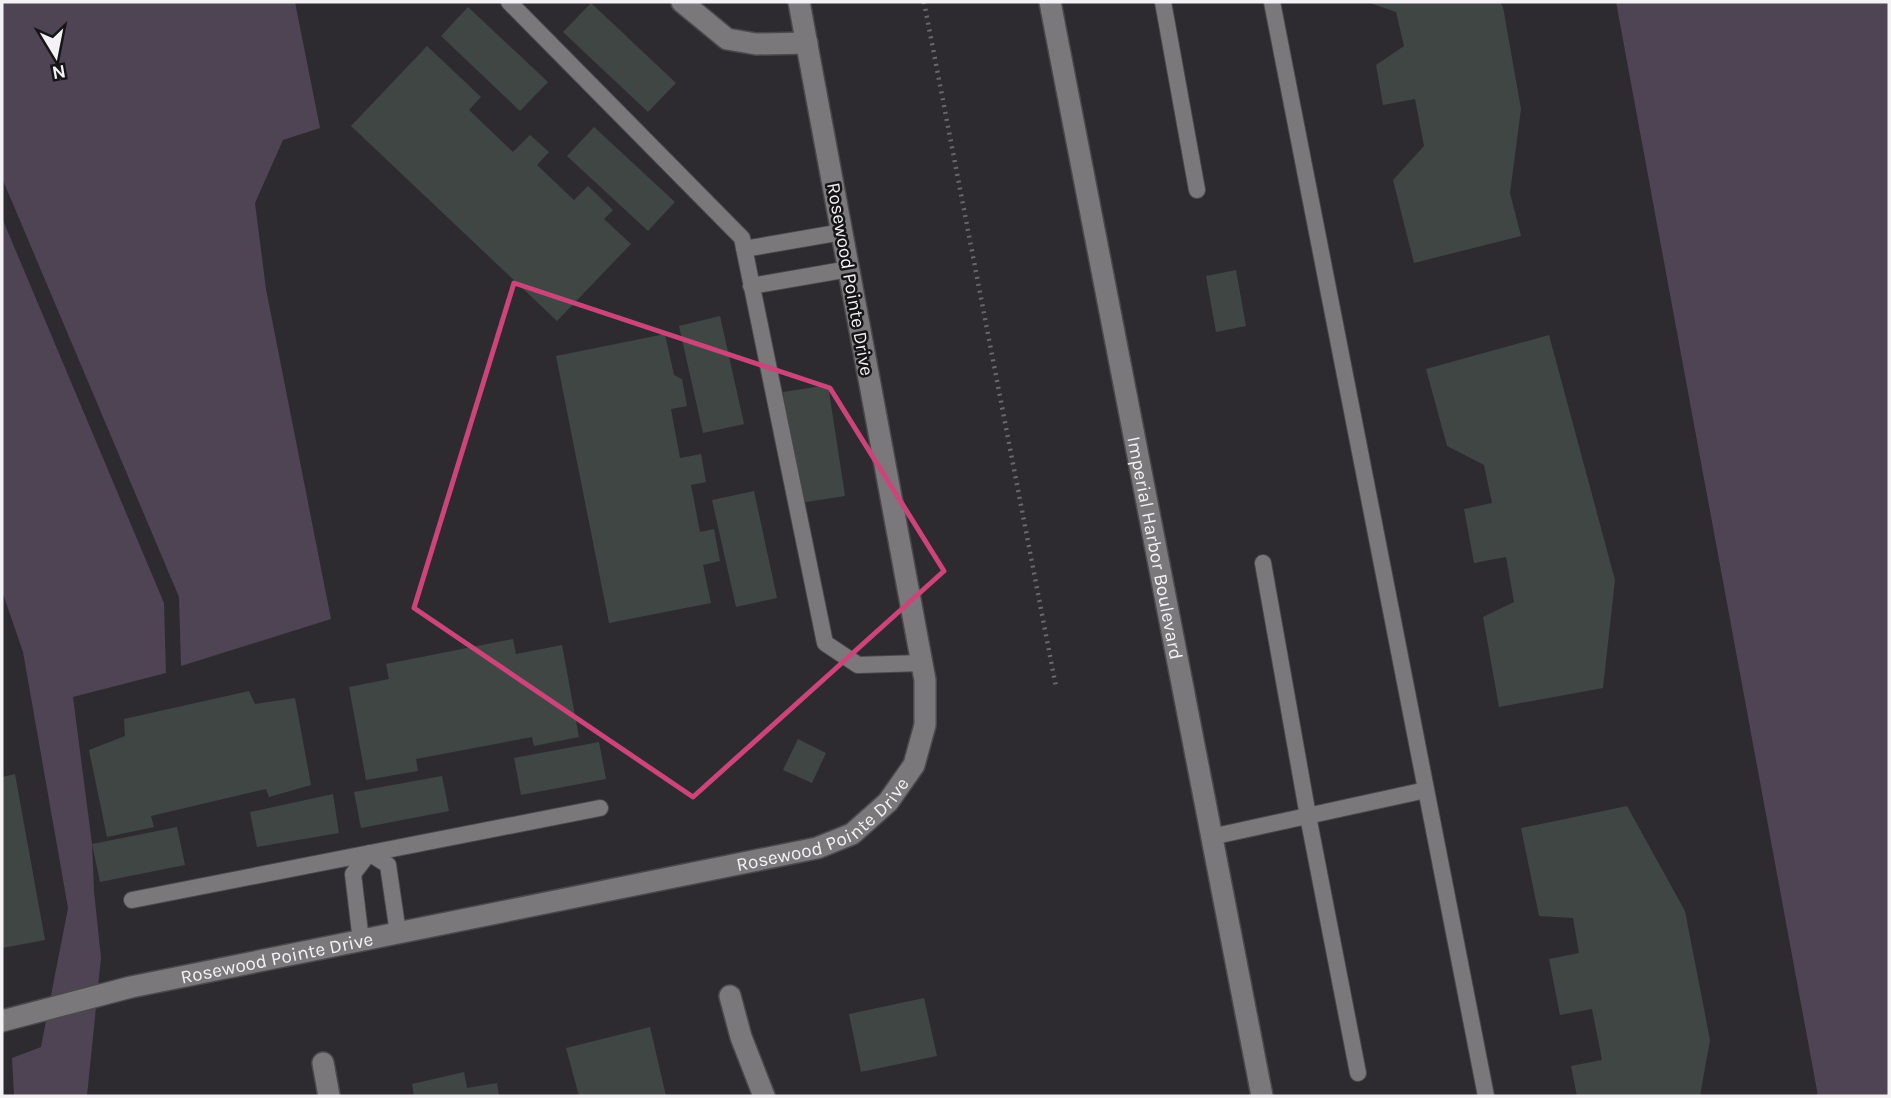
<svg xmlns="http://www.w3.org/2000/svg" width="1891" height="1098" font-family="Karla,sans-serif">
	<rect width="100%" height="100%" fill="#2d2b2f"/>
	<path fill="#4e4454" d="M 2,2 L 295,2 L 320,128 L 283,140 L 255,203 L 266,289 L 331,619 L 181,666 L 179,597 L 2,178 Z
		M 1616,2 L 1889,2 L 1889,1096 L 1818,1096 Z
		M 2,218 L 164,603 L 166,673 L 73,697 L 92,844 L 94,891 L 101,958 L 87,1096 L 14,1096 L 12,1058 L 41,1047 L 68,908 L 23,652 L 2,591 Z"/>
	<path fill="#404644" d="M 1367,2 L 1500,2 L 1503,7 L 1521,109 L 1510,193 L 1521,236 L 1414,263 L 1393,180 L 1424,146 L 1415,99 L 1383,105 L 1376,65 L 1404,46 L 1396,12 Z
		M 591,3 L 676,83 L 648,112 L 563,32 Z
		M 468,7 L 548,82 L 520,111 L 441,36 Z
		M 427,46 L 481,97 L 469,110 L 513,152 L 530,135 L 549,152 L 537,165 L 574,200 L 588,186 L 613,210 L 604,219 L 631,244 L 557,321 L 351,126 Z
		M 594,127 L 675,202 L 648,231 L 567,156 Z
		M 1236,270 L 1246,326 L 1216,332 L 1206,276 Z
		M 720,316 L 744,424 L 703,433 L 679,326 Z
		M 665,334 L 674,375 L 682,379 L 687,406 L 671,409 L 680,458 L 701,454 L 706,482 L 691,485 L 700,532 L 714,529 L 720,561 L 703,565 L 711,603 L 609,623 L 556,356 Z
		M 1549,335 L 1615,580 L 1603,688 L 1499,707 L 1483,617 L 1514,602 L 1506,557 L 1474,563 L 1464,509 L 1492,503 L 1484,465 L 1447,446 L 1426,369 Z
		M 828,385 L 845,496 L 800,503 L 783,392 Z
		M 754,491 L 777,598 L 736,607 L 712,500 Z
		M 513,639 L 516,654 L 562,645 L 579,737 L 534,746 L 532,737 L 416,759 L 418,771 L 366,780 L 349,687 L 389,679 L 386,664 Z
		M 249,691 L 255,704 L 295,698 L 311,785 L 269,797 L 266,789 L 151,816 L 154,827 L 107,837 L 89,750 L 125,736 L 124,719 Z
		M 798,739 L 826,753 L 812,783 L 783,770 Z
		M 599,742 L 606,779 L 521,795 L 514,758 Z
		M 15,774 L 45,940 L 2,948 L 2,777 Z
		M 442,776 L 449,811 L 361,828 L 354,792 Z
		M 333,794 L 339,833 L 257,847 L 250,812 Z
		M 1627,806 L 1685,911 L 1710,1040 L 1700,1096 L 1577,1096 L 1571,1066 L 1602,1060 L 1592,1009 L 1560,1015 L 1549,959 L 1579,953 L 1573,918 L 1539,916 L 1521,828 Z
		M 177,827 L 185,865 L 100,882 L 92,844 Z
		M 924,998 L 937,1056 L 861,1072 L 849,1014 Z
		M 650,1027 L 666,1096 L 579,1096 L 566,1048 Z
		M 464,1072 L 467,1088 L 497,1083 L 499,1096 L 414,1096 L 412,1084 Z"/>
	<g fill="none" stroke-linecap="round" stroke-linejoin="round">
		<g stroke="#4b494c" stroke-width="18">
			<path id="service" d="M 509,2 L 742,238 L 825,643 L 858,665 L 922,663
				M 1163,2 L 1197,190
				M 1272,2 L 1486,1096
				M 744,249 L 842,232
				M 751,286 L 849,269
				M 1263,563 L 1308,816 L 1358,1073
				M 1211,837 L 1426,790
				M 132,900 L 600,808
				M 361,941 L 353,874 L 369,853 L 388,865 L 398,933"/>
		</g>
		<g stroke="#4b494c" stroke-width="24">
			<g id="minor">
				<path d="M 682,2 L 727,39 L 756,44 L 807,43"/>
				<path id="s1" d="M 1050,2 L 1262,1096"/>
				<path d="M 730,996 L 741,1037 L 764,1096"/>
				<path id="s2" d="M 2,1021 L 131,987 L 817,848 L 852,834 L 888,802 L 914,765 L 925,725 L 925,680 L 799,2"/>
				<path d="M 323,1063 L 329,1096"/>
			</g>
		</g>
		<path stroke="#69676b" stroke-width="4.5" stroke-dasharray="2 5" stroke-linecap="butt" d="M 924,2 L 1056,687"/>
		<use href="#service" stroke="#7b787c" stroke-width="16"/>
		<use href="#minor" stroke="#7b787c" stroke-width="21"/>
	</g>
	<path fill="none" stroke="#cc447a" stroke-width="5" stroke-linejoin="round" d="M 514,283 L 830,388 L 944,571 L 693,797 L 414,608 Z"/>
	<g text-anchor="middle" stroke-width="5" stroke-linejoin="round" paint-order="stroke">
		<g font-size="19" fill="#f4f2f5" stroke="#151416">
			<text transform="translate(851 279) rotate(80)" y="7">Rosewood Pointe Drive</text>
			<text dy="7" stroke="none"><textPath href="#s1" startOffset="556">Imperial Harbor Boulevard</textPath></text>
			<text dy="7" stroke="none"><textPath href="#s2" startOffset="849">Rosewood Pointe Drive</textPath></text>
			<text dy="7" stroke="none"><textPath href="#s2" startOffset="282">Rosewood Pointe Drive</textPath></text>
		</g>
	</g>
	<rect width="1891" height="1098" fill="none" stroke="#f4f2f5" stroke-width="7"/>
	<g transform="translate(56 56) rotate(170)" stroke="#151416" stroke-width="5" paint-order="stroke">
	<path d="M0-5L12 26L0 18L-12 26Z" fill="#f4f2f5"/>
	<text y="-10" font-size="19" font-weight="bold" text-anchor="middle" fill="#f4f2f5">N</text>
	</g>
</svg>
